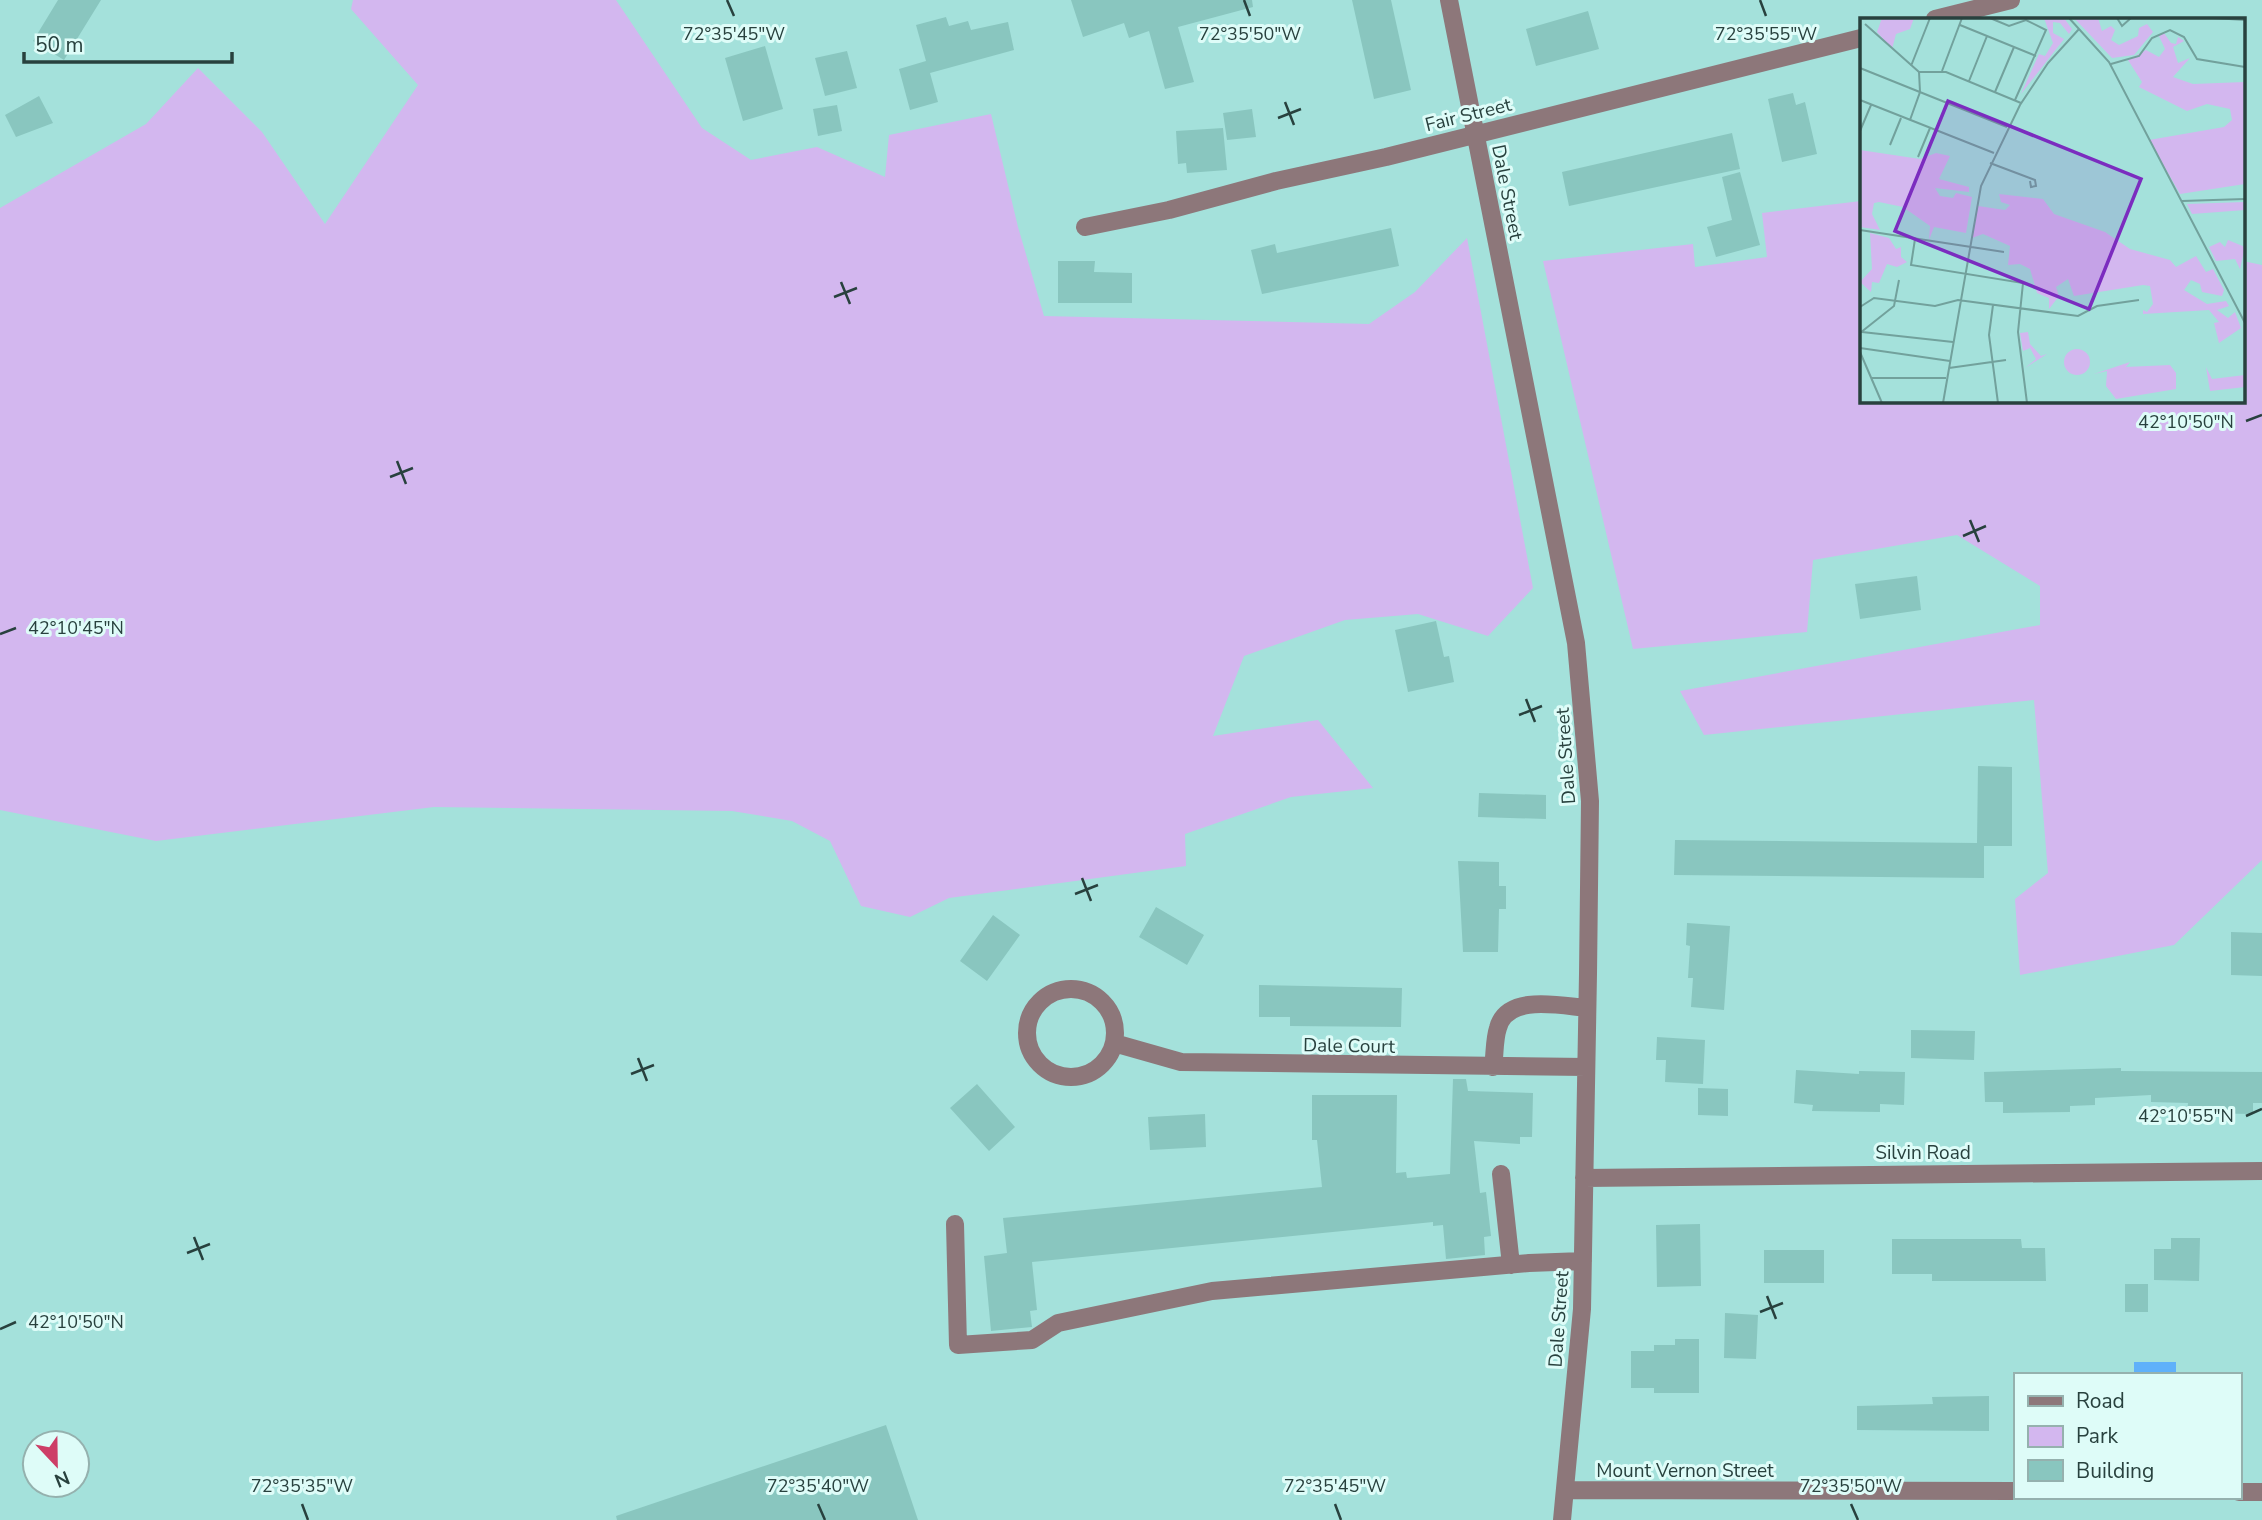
<svg xmlns="http://www.w3.org/2000/svg" width="2262" height="1520" font-family="'Nunito Sans',sans-serif">
	<rect width="100%" height="100%" fill="#a4e1db"/>
	<path fill="#d3b7ef" d="M 353,0 L 616,0 L 702,128 L 751,160 L 817,147 L 885,177 L 889,135 L 991,114 L 1018,227 L 1044,316 L 1369,324 L 1415,292 L 1467,238 L 1533,588 L 1488,636 L 1418,614 L 1345,620 L 1244,656 L 1213,736 L 1318,720 L 1373,788 L 1291,797 L 1185,834 L 1186,866 L 949,898 L 910,917 L 861,906 L 830,841 L 792,821 L 732,811 L 434,807 L 156,841 L 0,810 L 0,208 L 146,124 L 198,68 L 262,132 L 325,224 L 418,85 L 351,9 Z
		M 1861,201 L 1861,401 L 2243,401 L 2243,261 L 2262,265 L 2262,860 L 2174,945 L 2020,975 L 2015,899 L 2048,873 L 2034,700 L 1704,735 L 1680,691 L 2040,625 L 2040,586 L 1957,535 L 1813,560 L 1807,632 L 1633,649 L 1543,261 L 1693,244 L 1695,267 L 1767,257 L 1762,213 Z"/>
	<path fill="#5fb1fa" d="M 2134,1362 L 2176,1362 L 2176,1375 L 2134,1375 Z"/>
	<path fill="#89c6bf" d="M 58,0 L 101,0 L 64,60 L 33,41 Z
		M 1071,0 L 1252,0 L 1253,7 L 1178,27 L 1194,82 L 1165,89 L 1149,31 L 1129,38 L 1124,23 L 1083,37 Z
		M 1352,0 L 1391,0 L 1411,90 L 1374,99 Z
		M 1588,11 L 1599,49 L 1536,66 L 1526,29 Z
		M 946,17 L 949,26 L 968,21 L 971,30 L 1008,22 L 1014,50 L 930,73 L 938,102 L 910,110 L 899,69 L 926,61 L 916,25 Z
		M 765,46 L 783,109 L 743,121 L 725,58 Z
		M 847,51 L 857,88 L 825,96 L 815,58 Z
		M 1793,93 L 1796,105 L 1805,102 L 1817,154 L 1782,162 L 1768,99 Z
		M 39,96 L 53,123 L 16,137 L 5,115 Z
		M 837,105 L 842,131 L 818,136 L 813,109 Z
		M 1252,109 L 1256,137 L 1227,140 L 1223,113 Z
		M 1223,128 L 1227,170 L 1187,173 L 1186,163 L 1178,164 L 1176,131 Z
		M 1732,133 L 1740,169 L 1569,206 L 1562,172 Z
		M 1740,172 L 1760,245 L 1716,257 L 1707,227 L 1732,220 L 1722,177 Z
		M 1391,228 L 1399,266 L 1262,294 L 1251,250 L 1275,244 L 1277,253 Z
		M 1058,261 L 1095,261 L 1094,272 L 1132,273 L 1132,303 L 1058,303 Z
		M 1917,576 L 1921,610 L 1860,619 L 1855,584 Z
		M 1436,621 L 1444,657 L 1449,656 L 1454,682 L 1408,692 L 1395,630 Z
		M 1978,766 L 2012,767 L 2012,846 L 1984,846 L 1984,878 L 1674,875 L 1675,840 L 1977,843 Z
		M 1479,793 L 1546,795 L 1546,819 L 1478,817 Z
		M 1458,861 L 1499,862 L 1499,886 L 1506,886 L 1506,909 L 1499,909 L 1498,952 L 1463,952 Z
		M 1156,907 L 1204,935 L 1187,965 L 1139,937 Z
		M 993,915 L 1020,935 L 987,981 L 960,961 Z
		M 1687,923 L 1730,926 L 1724,1010 L 1691,1007 L 1693,978 L 1688,978 L 1690,946 L 1686,945 Z
		M 2231,932 L 2262,933 L 2262,976 L 2231,975 Z
		M 1259,985 L 1402,988 L 1401,1027 L 1290,1026 L 1290,1017 L 1259,1017 Z
		M 1911,1030 L 1975,1031 L 1974,1060 L 1911,1058 Z
		M 1657,1037 L 1705,1040 L 1703,1084 L 1665,1082 L 1666,1060 L 1656,1060 Z
		M 2121,1068 L 2121,1071 L 2262,1072 L 2262,1103 L 2253,1103 L 2253,1114 L 2187,1113 L 2188,1103 L 2151,1102 L 2151,1095 L 2095,1098 L 2095,1105 L 2070,1106 L 2070,1112 L 2003,1113 L 2003,1102 L 1985,1102 L 1984,1072 Z
		M 1796,1070 L 1859,1074 L 1859,1071 L 1905,1072 L 1904,1105 L 1880,1104 L 1880,1112 L 1812,1111 L 1813,1105 L 1794,1103 Z
		M 1453,1079 L 1466,1079 L 1468,1091 L 1533,1093 L 1532,1137 L 1520,1137 L 1520,1144 L 1474,1141 L 1480,1193 L 1486,1192 L 1491,1236 L 1484,1237 L 1485,1255 L 1446,1259 L 1443,1225 L 1433,1226 L 1433,1222 L 1032,1262 L 1037,1310 L 1030,1311 L 1032,1327 L 991,1331 L 984,1256 L 1007,1253 L 1003,1218 L 1322,1187 L 1317,1140 L 1312,1140 L 1312,1095 L 1397,1095 L 1396,1173 L 1406,1172 L 1407,1178 L 1450,1174 Z
		M 977,1084 L 1015,1127 L 989,1151 L 950,1108 Z
		M 1698,1088 L 1728,1089 L 1728,1116 L 1698,1115 Z
		M 1205,1114 L 1206,1147 L 1150,1150 L 1148,1117 Z
		M 1700,1224 L 1701,1286 L 1657,1287 L 1656,1225 Z
		M 2171,1238 L 2200,1238 L 2199,1281 L 2154,1280 L 2154,1249 L 2171,1249 Z
		M 1892,1239 L 2021,1239 L 2022,1248 L 2045,1248 L 2046,1281 L 1932,1281 L 1932,1274 L 1892,1274 Z
		M 1764,1250 L 1824,1250 L 1824,1283 L 1764,1283 Z
		M 2125,1284 L 2148,1284 L 2148,1312 L 2125,1312 Z
		M 1725,1313 L 1758,1315 L 1756,1359 L 1724,1358 Z
		M 1675,1339 L 1699,1339 L 1699,1393 L 1654,1393 L 1654,1388 L 1631,1388 L 1631,1351 L 1654,1351 L 1654,1345 L 1675,1345 Z
		M 1989,1396 L 1989,1431 L 1857,1430 L 1857,1406 L 1933,1404 L 1932,1397 Z
		M 886,1425 L 918,1520 L 617,1520 L 616,1516 Z"/>
	<g fill="none" stroke-linecap="round" stroke-linejoin="round">
		<path stroke="#8d777a" stroke-width="18" d="M 1449,0 L 1576,643 L 1590,801 L 1588,974 L 1582,1309 L 1562,1520
			M 1935,19 L 2011,0
			M 1085,227 L 1169,210 L 1276,181 L 1386,157 L 1861,38
			M1027 1033a44 44 0 1 1 88 0a44 44 0 1 1-88 0Z
			M 1114,1043 L 1181,1062 L 1586,1067
			M 1493,1067 C 1495,1055 1494,1040 1498,1028 C 1507,993 1562,1006 1587,1008
			M 1501,1174 L 1511,1265
			M 1584,1178 L 2262,1171
			M 955,1224 L 958,1345 L 1032,1340 L 1058,1323 L 1212,1291 L 1529,1263 L 1583,1261
			M 1565,1490 L 2015,1491
			M 2239,1492 L 2262,1492"/>
	</g>
	<path fill="none" stroke="#28413e" stroke-width="2.5" d="M 727,0 L 734,16M 1244,0 L 1250,16M 1760,0 L 1766,16M 1285,102 L 1294,125M 1278,118 L 1301,109M 841,282 L 850,304M 834,297 L 857,288M 2246,421 L 2262,415M 397,461 L 406,484M 390,477 L 413,468M 1970,520 L 1979,542M 1963,536 L 1986,526M 0,634 L 16,628M 1526,699 L 1535,722M 1519,715 L 1542,706M 1082,878 L 1091,901M 1075,894 L 1098,885M 638,1058 L 647,1081M 631,1074 L 654,1065M 2246,1116 L 2262,1109M 194,1237 L 203,1260M 187,1253 L 210,1244M 1767,1296 L 1776,1319M 1760,1312 L 1783,1303M 0,1329 L 16,1322M 302,1504 L 308,1520M 818,1504 L 825,1520M 1335,1504 L 1341,1520M 1851,1504 L 1858,1520"/>
	<g text-anchor="middle" stroke-width="6" stroke-linejoin="round" paint-order="stroke">
		<g font-size="19" fill="#28413e" stroke="#defcf8">
			<text transform="translate(1468 114) rotate(-14)" y="7">Fair Street</text>
			<text transform="translate(1508 192) rotate(79)" y="7">Dale Street</text>
			<text transform="translate(1565 756) rotate(-94)" y="7">Dale Street</text>
			<text transform="translate(1349 1045) rotate(1)" y="7">Dale Court</text>
			<text x="1923" y="1159">Silvin Road</text>
			<text transform="translate(1558 1319) rotate(-86)" y="7">Dale Street</text>
			<text x="1685" y="1477">Mount Vernon Street</text>
		</g>
	</g>
	<g transform="translate(1860 18)">
		<rect width="385" height="385" fill="#a4e1db"/>
		<path d="M 22,0 L 54,0 L 50,11 L 36,16 L 32,31 L 17,14 ZM 184,0 L 204,0 L 212,11 L 209,16 L 200,5 L 193,4 L 193,15 L 204,21 L 161,76 L 179,36 L 185,38 L 193,25 ZM 214,0 L 238,0 L 242,13 L 251,8 L 255,12 L 251,22 L 259,27 L 278,18 L 279,10 L 287,6 L 293,14 L 274,37 L 252,40 ZM 304,15 L 311,25 L 316,26 L 318,19 L 324,23 L 313,29 L 318,45 L 330,40 L 313,59 L 333,66 L 385,64 L 385,166 L 320,176 L 289,122 L 364,109 L 372,102 L 370,91 L 347,86 L 327,93 L 279,69 L 282,64 L 268,42 L 286,32 L 299,39 L 305,31 L 299,18 ZM 0,132 L 60,141 L 76,135 L 90,138 L 79,161 L 109,169 L 109,174 L 75,170 L 80,178 L 93,180 L 96,175 L 112,179 L 106,215 L 74,209 L 69,222 L 70,208 L 43,189 L 19,184 L 14,185 L 12,196 L 20,212 L 0,209 ZM 139,176 L 183,181 L 194,196 L 245,214 L 270,231 L 310,242 L 316,249 L 336,238 L 346,254 L 353,251 L 364,272 L 362,278 L 342,274 L 340,266 L 331,262 L 324,272 L 347,286 L 366,283 L 369,288 L 357,292 L 368,300 L 375,294 L 381,310 L 359,325 L 354,305 L 359,304 L 349,292 L 283,296 L 283,292 L 287,294 L 293,286 L 290,268 L 283,267 L 214,278 L 208,261 L 196,269 L 199,278 L 189,291 L 189,280 L 177,275 L 170,251 L 160,246 L 148,247 L 150,228 L 123,216 L 112,220 L 118,188 L 145,192 L 150,187 L 141,184 ZM 385,184 L 385,192 L 332,196 L 327,186 ZM 10,215 L 29,220 L 36,231 L 41,229 L 41,239 L 47,244 L 37,249 L 27,246 L 19,265 L 12,264 L 11,274 L 0,264 L 12,251 ZM 368,222 L 385,229 L 380,251 L 375,241 L 356,243 L 349,229 L 360,224 L 365,229 ZM 168,314 L 170,326 L 181,338 L 187,336 L 165,350 L 176,341 L 170,330 L 163,333 L 160,315 ZM204 344a13 13 0 1 1 26 0a13 13 0 1 1-26 0ZM 270,344 L 266,349 L 310,347 L 316,355 L 316,371 L 256,381 L 246,368 L 247,353 L 234,356 ZM 346,349 L 352,361 L 385,357 L 385,369 L 350,373 Z" fill="#d3b7ef"/>
		<path fill="none" stroke="#72a19c" stroke-width="2" d="M 130,0 L 149,8 L 166,2 L 186,12 L 155,82M 209,0 L 249,44 L 385,305M 257,0 L 262,8 L 271,0M 353,0 L 385,2M 5,6 L 59,54 L 60,74 L 50,102M 100,7 L 176,38M 251,46 L 279,38 L 292,20 L 310,12 L 324,19 L 337,41 L 385,49M 51,48 L 70,0M 0,50 L 147,109M 82,53 L 102,0M 59,54 L 86,54 L 161,85M 109,63 L 127,18M 135,74 L 154,29M 0,82 L 134,135M 0,113 L 11,87M 30,127 L 41,100M 58,139 L 70,110M 130,145 L 175,162 L 176,168 L 171,169 L 170,163M 322,183 L 385,181M 0,212 L 144,234M 55,221 L 51,247 L 163,265 L 158,314 L 167,385M 133,287 L 129,317 L 138,385M 0,289 L 14,280 L 75,288 L 98,282 L 218,298 L 237,288 L 279,282M 2,314 L 93,324M 0,315 L 34,288 L 39,262M 0,330 L 90,343M 0,334 L 22,385M 89,350 L 146,342M 12,360 L 86,360M 83,385 L 121,168 L 160,87 L 188,45 L 219,11"/>
		<path fill="#7b2cbf" fill-opacity="0.15" stroke="#7b2cbf" stroke-width="3.5" d="M 88,83 L 281,161 L 229,291 L 35,213 Z"/>
		<rect width="385" height="385" fill="none" stroke="#28413e" stroke-width="3.5"/>
	</g>
	<g font-size="18" text-anchor="middle" fill="#28413e" stroke="#defcf8" stroke-width="6" stroke-linejoin="round" paint-order="stroke">
		<text x="734" y="40">72°35'45"W</text>
		<text x="1250" y="40">72°35'50"W</text>
		<text x="1766" y="40">72°35'55"W</text>
		<text x="2186" y="428">42°10'50"N</text>
		<text x="76" y="634">42°10'45"N</text>
		<text x="2186" y="1122">42°10'55"N</text>
		<text x="76" y="1328">42°10'50"N</text>
		<text x="302" y="1492">72°35'35"W</text>
		<text x="818" y="1492">72°35'40"W</text>
		<text x="1335" y="1492">72°35'45"W</text>
		<text x="1851" y="1492">72°35'50"W</text>
	</g>
	<rect x="2014" y="1373" width="228" height="126" fill="#defcf8" stroke="#95b1ae" stroke-width="2"/>
	<rect x="2028" y="1396" width="35" height="10" fill="#8d777a" stroke="#95b1ae" stroke-width="2"/>
	<text x="2076" y="1408" font-size="21" fill="#28413e">Road</text>
	<rect x="2028" y="1426" width="35" height="21" fill="#d3b7ef" stroke="#95b1ae" stroke-width="2"/>
	<text x="2076" y="1443" font-size="21" fill="#28413e">Park</text>
	<rect x="2028" y="1460" width="35" height="21" fill="#89c6bf" stroke="#95b1ae" stroke-width="2"/>
	<text x="2076" y="1478" font-size="21" fill="#28413e">Building</text>
	<g transform="translate(56 1464) rotate(158)"><circle r="33" fill="#defcf8" stroke="#95b1ae" stroke-width="2"/>
	<path d="M0-5L12 26L0 18L-12 26Z" fill="#cd3e67"/>
	<text y="-10" font-size="19" font-weight="bold" text-anchor="middle" fill="#28413e">N</text>
	</g>
	<path d="M24 52v10h208v-10" fill="none" stroke="#28413e" stroke-width="3.5"/>
	<text x="35" y="52" font-size="21" fill="#28413e" stroke="#defcf8" stroke-width="5" paint-order="stroke">50 m</text>
</svg>
